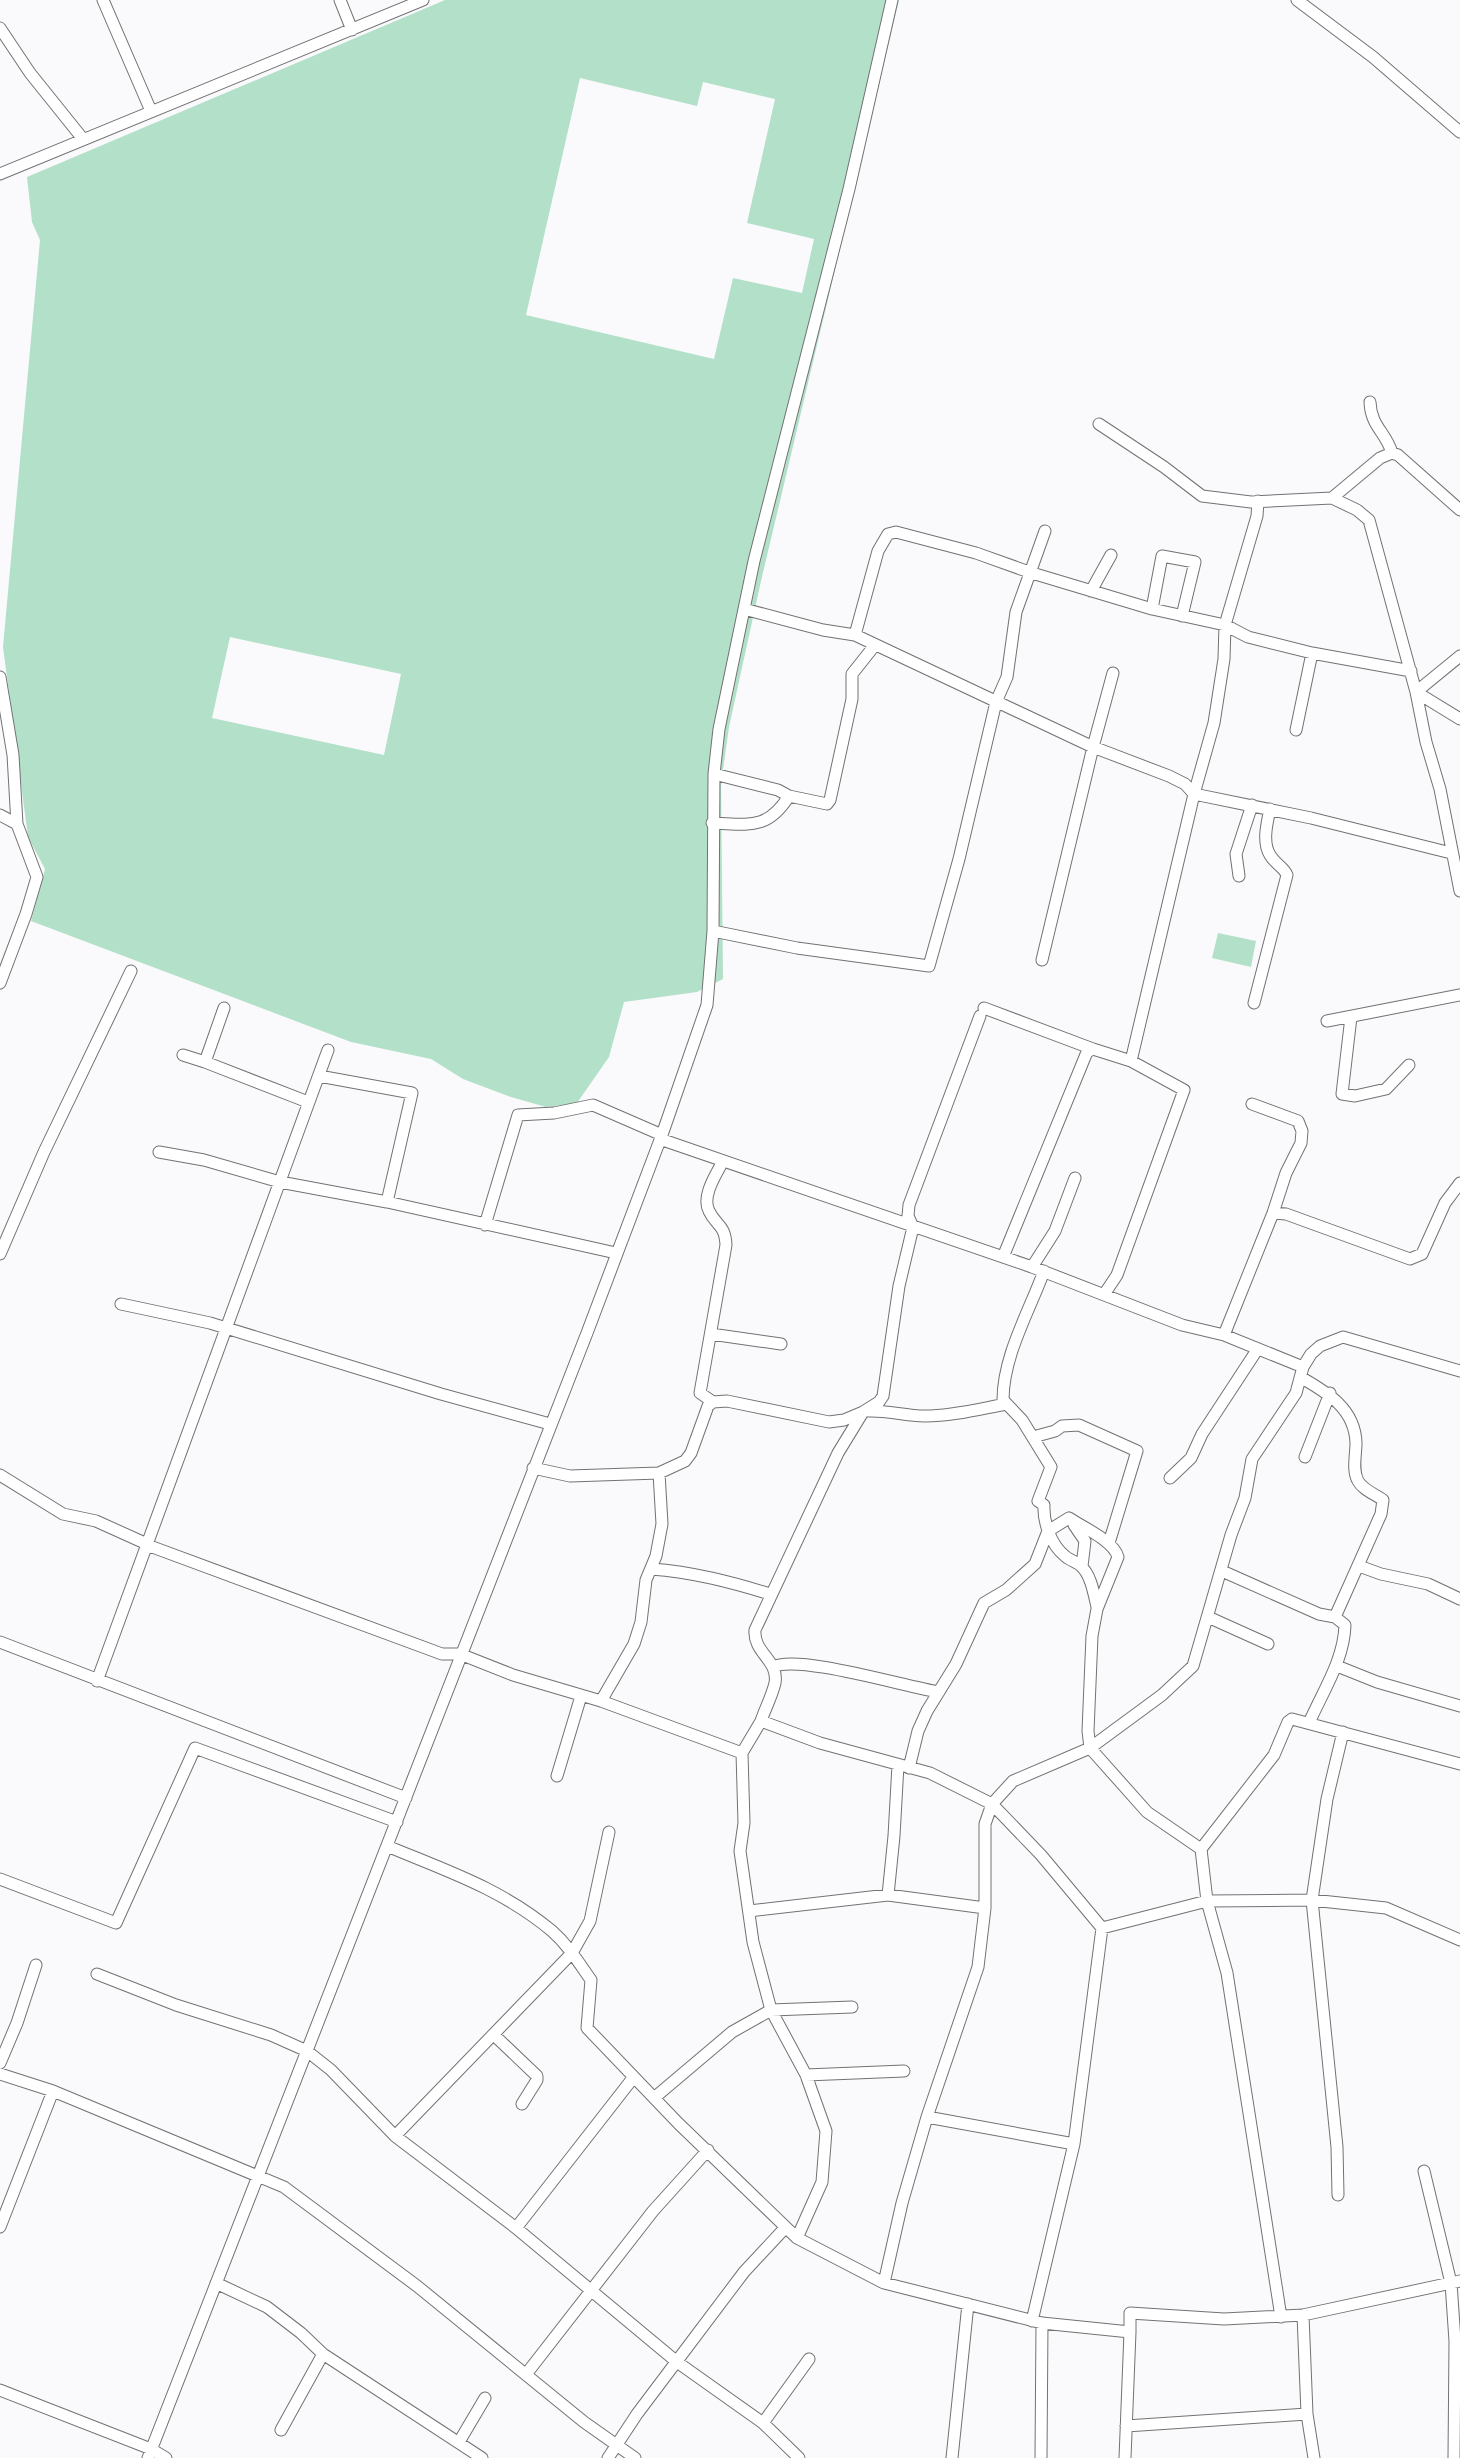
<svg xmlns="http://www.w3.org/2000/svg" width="1460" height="2458" font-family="'Nunito Sans',sans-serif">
	<rect width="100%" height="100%" fill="#fafafc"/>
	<path fill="#b3e0c9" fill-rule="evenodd" d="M 445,0 L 899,0 L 761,581 L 729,727 L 721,784 L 723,979 L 697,992 L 624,1002 L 609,1057 L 577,1103 L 546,1107 L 511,1097 L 463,1079 L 431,1059 L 351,1042 L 31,921 L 45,869 L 28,837 L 3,647 L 40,240 L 32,222 L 27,177 ZM 580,78 L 697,106 L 703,82 L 775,99 L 747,223 L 814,239 L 802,293 L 733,278 L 714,359 L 526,315 ZM 230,637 L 401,674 L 384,755 L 212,718 Z
		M 1218,933 L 1256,941 L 1251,967 L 1212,958 Z"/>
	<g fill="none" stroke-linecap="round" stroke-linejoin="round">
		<g stroke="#727274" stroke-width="13">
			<path id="minor" d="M 103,0 L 151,111
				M 340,0 L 352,30
				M 1297,0 L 1373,57 L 1460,132
				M 0,28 L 30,73 L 83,139
				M 0,174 L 423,0
				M 1370,402 C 1371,427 1386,432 1392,453 L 1398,455 L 1460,510
				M 1099,424 L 1164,467 L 1202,496 L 1251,502 L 1332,498 L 1357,510 L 1369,520 L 1416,692 L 1426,742 L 1440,789 L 1460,891
				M 1332,498 L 1380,458 L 1392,453
				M 1091,591 L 1111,555
				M 744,609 L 823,630 L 855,635 L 1093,747 L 1169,776 L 1185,784 L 1194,794 L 1311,818 L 1451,853
				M 1152,609 L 1162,556 L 1195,562 L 1182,616
				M 855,635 L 878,551 L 888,534 L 896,532 L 976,553 L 1032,573 L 1152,609 L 1225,625 L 1248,637 L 1312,653 L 1411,671
				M 1460,656 L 1416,692 L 1460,719
				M 0,677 L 13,755 L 17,824 L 37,877 L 26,914 L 0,983
				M 1296,730 L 1312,653
				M 714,774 L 778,790 L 789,796 L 827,804 L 830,800 L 852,699 L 852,674 L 875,645
				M 0,815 L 17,824
				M 712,823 C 748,824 767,831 789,796
				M 1239,876 L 1236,854 L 1252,805
				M 713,931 L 797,948 L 929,966 L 959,859 L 996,702 L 1007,677 L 1016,612 L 1045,531
				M 1042,960 L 1093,747 L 1113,673
				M 1254,1003 L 1287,875 C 1284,867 1275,864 1270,855 C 1262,842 1267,823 1270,809
				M 224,1008 L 205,1062 L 308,1102
				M 984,1008 L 1093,1049
				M 1351,1017 L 1342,1094 L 1355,1096 L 1386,1089 L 1409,1065
				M 1327,1021 L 1460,995
				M 183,1055 L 205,1062
				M 1131,1061 L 1194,794 L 1214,723 L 1224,659 L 1225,625 L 1257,516 L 1258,501
				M 319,1076 L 412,1093 L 387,1202
				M 660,1139 L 1032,1267 L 1182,1325 L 1224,1335 L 1303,1367
				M 159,1152 L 204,1160 L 280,1182 L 387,1202 L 616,1253
				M 723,1161 C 717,1173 701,1196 709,1211 C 716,1226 725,1224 726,1245 L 700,1393 L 713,1402 L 727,1401 L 829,1422 L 844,1420 L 863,1412 L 879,1402 L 883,1396 L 899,1286 L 913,1227 L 908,1216 L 909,1205 L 980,1016
				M 1273,1213 L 1286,1214 L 1410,1259 L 1422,1254 L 1445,1203 L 1460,1183
				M 485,1225 L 518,1115 L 554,1113 L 593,1105 L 662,1135
				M 0,1254 L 44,1152 L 131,971
				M 1003,1257 L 1087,1052 L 1093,1049 L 1131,1061 L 1184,1090 L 1117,1275 L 1105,1293
				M 1032,1267 L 1055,1231 L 1075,1178
				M 1044,1271 C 1029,1312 1003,1356 1003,1400 L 1022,1420 L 1051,1467 L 1038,1501 L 1044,1505 C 1043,1522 1051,1545 1065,1556 C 1069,1560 1077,1562 1081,1566 C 1091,1575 1094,1594 1097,1607
				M 121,1304 L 210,1323 L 441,1394 L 550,1424
				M 711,1334 L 781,1344
				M 1224,1335 L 1273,1213 L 1286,1173 L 1301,1143 L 1302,1131 L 1298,1121 L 1252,1104
				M 1302,1378 C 1328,1393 1355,1409 1356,1443 C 1356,1455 1352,1470 1358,1481 C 1363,1490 1375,1494 1383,1500 L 1381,1514 L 1335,1617
				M 868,1411 C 887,1410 905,1416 925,1416 C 952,1416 979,1409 1006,1404
				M 1033,1437 L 1055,1431 L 1062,1426 L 1079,1425 L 1137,1451 L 1109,1543
				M 1305,1457 L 1330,1393
				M 533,1468 L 570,1476 L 659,1473 L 685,1461 L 691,1453 L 708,1406 L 713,1402
				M 0,1475 L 63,1514 L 96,1521 L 147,1544
				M 1170,1478 L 1191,1458 L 1202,1434 L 1257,1350
				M 1069,1518 C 1084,1528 1114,1541 1118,1557 L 1097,1609 L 1092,1636 L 1088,1731 L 1090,1748 L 1147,1812 L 1201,1849
				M 1074,1525 L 1085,1541 L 1082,1566
				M 147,1545 L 442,1654 L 460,1654 L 513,1675 L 601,1701 L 742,1753 L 761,1721 L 820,1743 L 930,1773 L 992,1804 L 1041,1855 L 1102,1928 L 1207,1901 L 1312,1900 L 1386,1908 L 1460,1940
				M 1359,1566 L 1381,1574 L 1428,1584 L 1460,1599
				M 651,1569 C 693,1572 731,1582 770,1594
				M 1222,1571 L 1319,1614 L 1335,1617 L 1345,1625 C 1344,1660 1323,1691 1309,1723
				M 1208,1617 L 1268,1644
				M 0,1642 L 406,1798
				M 1337,1666 L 1377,1682 L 1460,1706
				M 773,1667 C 798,1654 906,1687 939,1692
				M 97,1681 L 328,1050
				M 601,1701 L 634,1644 L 641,1622 L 646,1580 L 656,1556 L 662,1524 L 659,1473
				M 761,1721 C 765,1709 772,1696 775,1683 C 779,1660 753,1653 755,1630 L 838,1453 L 863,1412
				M 909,1768 L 918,1731 L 927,1711 L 956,1664 L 984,1603 L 1006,1590 L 1035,1564 L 1048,1531 L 1069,1518
				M 557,1776 L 581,1696
				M 387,1846 C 447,1871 502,1889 552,1931 C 568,1945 579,1963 591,1980 L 587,2028 L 678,2123 L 797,2238 L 822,2182 L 826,2131 L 806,2075 L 771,2010 L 753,1942 L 740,1851 L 744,1823 L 742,1753
				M 0,1879 L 116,1923 L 195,1748 L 397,1822
				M 888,1895 L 894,1836 L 898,1765
				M 749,1911 L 888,1895 L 985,1908
				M 97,1974 L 176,2005 L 271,2035 L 307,2051 L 331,2070 L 395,2136 L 516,2228 L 677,2362 L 763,2423 L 799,2458
				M 494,2035 L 537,2076 L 537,2080 L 522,2104
				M 0,2063 L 17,2023 L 36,1965
				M 0,2074 L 53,2091 L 284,2187 L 417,2286 L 584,2422 L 635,2458
				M 806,2075 L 904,2071
				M 654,2098 L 732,2032 L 771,2010 L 852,2007
				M 927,2117 L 1074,2144
				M 395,2136 L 572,1953 L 590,1921 L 609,1832
				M 1424,2171 L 1451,2283 L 1455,2341 L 1454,2458
				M 1338,2195 L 1337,2147 L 1312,1900 L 1327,1799 L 1343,1732
				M 0,2227 L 53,2091
				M 516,2228 L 633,2078
				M 797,2238 L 884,2283 L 1042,2323 L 1130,2332 L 1130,2313 L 1224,2319 L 1303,2315 L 1460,2281
				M 216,2283 L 267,2307 L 301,2333 L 323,2354 L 482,2458
				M 884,2283 L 902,2203 L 927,2117 L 978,1967 L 985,1908 L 985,1824 L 992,1804 L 1013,1781 L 1090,1748 L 1162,1695 L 1193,1666 L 1231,1535 L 1245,1498 L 1252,1459 L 1296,1393 L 1303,1367 L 1311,1354 L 1320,1346 L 1343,1337 L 1460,1371
				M 1303,2315 L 1307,2414 L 1314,2458
				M 1281,2317 L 1227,1973 L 1207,1901 L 1201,1849 L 1274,1755 L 1288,1722 L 1292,1719 L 1460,1764
				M 1032,2321 L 1074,2144 L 1102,1928
				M 527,2373 L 653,2211 L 708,2150
				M 0,2390 L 151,2449 L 166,2458
				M 763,2423 L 809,2359
				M 1126,2426 L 1307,2414
				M 281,2430 L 323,2354
				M 459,2442 L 485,2398
				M 148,2458 L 587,1333 L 663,1132 L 707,1005 L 713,931 L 714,774 L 719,729 L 754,561 L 849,189 L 892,0
				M 608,2458 L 637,2414 L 744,2272 L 785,2228
				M 952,2458 L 968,2304
				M 1041,2458 L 1042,2323
				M 1125,2458 L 1130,2332"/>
		</g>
		<use href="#minor" stroke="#fff" stroke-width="11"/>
	</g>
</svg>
